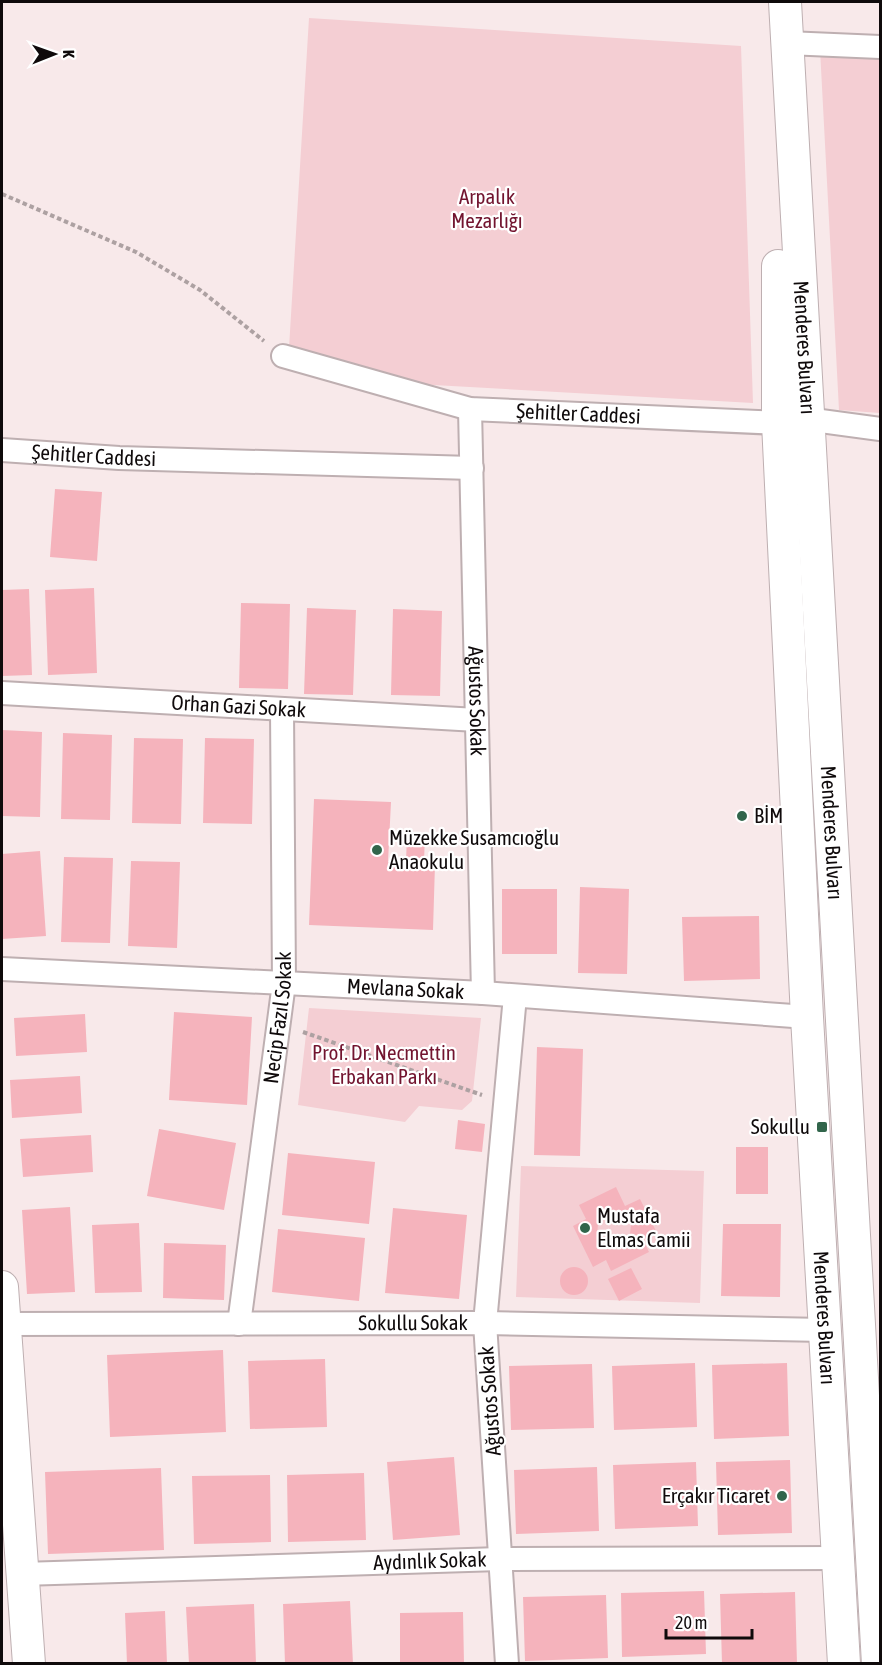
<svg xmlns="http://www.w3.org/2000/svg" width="882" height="1665" font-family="'Asap Condensed',sans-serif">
	<rect width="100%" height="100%" fill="#f8e9ea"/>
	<path fill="#f4ced3" d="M 309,18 L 741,46 L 753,403 L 344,380 L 289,348 Z
		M 820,49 L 880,58 L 880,413 L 839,410 Z
		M 309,1008 L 481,1018 L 472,1101 L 462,1110 L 419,1106 L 405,1122 L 298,1105 Z
		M 521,1166 L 704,1171 L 700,1303 L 516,1297 Z"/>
	<path fill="#f5b3bc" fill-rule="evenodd" d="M 55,489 L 102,492 L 97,561 L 50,557 Z
		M 94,588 L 97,673 L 48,675 L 45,590 Z
		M 29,589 L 32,675 L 2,676 L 2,590 Z
		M 241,603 L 290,604 L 288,689 L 239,688 Z
		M 307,608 L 356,610 L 353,695 L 304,694 Z
		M 393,609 L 442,611 L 440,696 L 391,695 Z
		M 2,730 L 42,732 L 40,817 L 2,816 Z
		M 63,733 L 112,735 L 110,820 L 61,819 Z
		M 134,738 L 183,739 L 181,824 L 132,823 Z
		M 205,738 L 254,739 L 252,824 L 203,823 Z
		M 314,799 L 391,802 L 388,862 L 406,863 L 407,833 L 425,833 L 424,863 L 435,864 L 433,930 L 309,925 Z
		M 40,851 L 46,936 L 2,939 L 2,854 Z
		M 64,857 L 113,858 L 110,943 L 61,942 Z
		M 131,861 L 180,862 L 177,948 L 128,946 Z
		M 580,887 L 629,889 L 627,974 L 578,973 Z
		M 502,889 L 557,889 L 557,954 L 502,954 Z
		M 759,916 L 760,979 L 684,981 L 682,917 Z
		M 174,1012 L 252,1017 L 247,1105 L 169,1100 Z
		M 85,1014 L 87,1052 L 16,1056 L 14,1018 Z
		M 537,1047 L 583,1049 L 580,1156 L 534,1155 Z
		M 80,1076 L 82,1113 L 12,1118 L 10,1080 Z
		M 458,1120 L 485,1124 L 482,1152 L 455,1149 Z
		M 159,1129 L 236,1143 L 224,1210 L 147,1196 Z
		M 91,1135 L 93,1172 L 23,1177 L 20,1139 Z
		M 736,1147 L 768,1147 L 768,1194 L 736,1194 Z
		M 288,1153 L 375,1162 L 369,1224 L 282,1215 Z
		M 616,1187 L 625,1206 L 640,1199 L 657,1233 L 643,1240 L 649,1252 L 611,1271 L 606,1260 L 593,1267 L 573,1226 L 586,1219 L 579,1205 ZM 611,1214 L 623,1216 L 631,1225 L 629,1243 L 619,1250 L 607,1249 L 597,1235 L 598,1224 Z
		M 70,1207 L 75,1292 L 27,1294 L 22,1210 Z
		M 393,1208 L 467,1215 L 459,1299 L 385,1293 Z
		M 139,1223 L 142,1292 L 95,1293 L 92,1225 Z
		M 723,1224 L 781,1224 L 780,1297 L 721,1296 Z
		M 278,1229 L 365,1238 L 359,1301 L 272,1292 Z
		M 164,1243 L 226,1245 L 224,1300 L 163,1298 Z
		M560 1281a14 14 0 1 1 28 0a14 14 0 1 1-28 0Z
		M 631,1268 L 642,1289 L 619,1301 L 608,1279 Z
		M 223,1350 L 226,1432 L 110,1437 L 107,1355 Z
		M 325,1359 L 327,1427 L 250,1429 L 248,1361 Z
		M 695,1363 L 697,1427 L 614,1430 L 612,1366 Z
		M 787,1363 L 789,1436 L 714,1439 L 712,1365 Z
		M 592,1364 L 594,1428 L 511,1430 L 509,1366 Z
		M 454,1457 L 460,1535 L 393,1540 L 387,1462 Z
		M 790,1460 L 792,1533 L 718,1535 L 716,1462 Z
		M 696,1462 L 698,1526 L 615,1529 L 613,1465 Z
		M 597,1467 L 599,1531 L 516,1534 L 514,1470 Z
		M 161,1468 L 164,1550 L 48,1554 L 45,1472 Z
		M 364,1473 L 366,1540 L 288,1542 L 287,1475 Z
		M 270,1475 L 271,1542 L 194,1544 L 192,1476 Z
		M 704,1591 L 706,1654 L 622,1657 L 621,1593 Z
		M 795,1592 L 797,1664 L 722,1664 L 720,1594 Z
		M 606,1595 L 608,1658 L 525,1661 L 523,1597 Z
		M 350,1601 L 353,1664 L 285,1664 L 283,1604 Z
		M 254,1604 L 256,1664 L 189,1664 L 186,1607 Z
		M 165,1611 L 167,1664 L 127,1664 L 125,1613 Z
		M 463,1612 L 464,1664 L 400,1664 L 400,1613 Z"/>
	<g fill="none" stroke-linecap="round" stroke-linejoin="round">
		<g stroke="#beafb1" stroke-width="26">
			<g id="street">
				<path d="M 787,43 L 880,47"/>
				<path id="s1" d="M 283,356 L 470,409 L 778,423 L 806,419 L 880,429"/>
				<path id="s2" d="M 470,409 L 483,993"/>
				<path id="s3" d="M 2,450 L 119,458 L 472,468"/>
				<path id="s4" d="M 2,693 L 477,720"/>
				<path id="s5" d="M 2,969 L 483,993 L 807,1017"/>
				<path id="s6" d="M 2,1324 L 485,1323 L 824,1330"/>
				<path id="s7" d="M 239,1324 L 284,983 L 282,709"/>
				<path id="s8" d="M 22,1574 L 500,1559 L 838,1558"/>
				<path d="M 507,1664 L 485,1323 L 515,996"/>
			</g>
		</g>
		<g stroke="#beafb1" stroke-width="34">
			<g id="secondary">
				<path id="s9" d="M 785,2 L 878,1664"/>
				<path id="s10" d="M 778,266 L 778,423 L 807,1017 L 844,1664"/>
				<path d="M 2,1287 L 29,1664"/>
			</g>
		</g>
		<path stroke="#ada1a2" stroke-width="4" stroke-dasharray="4.5 3" stroke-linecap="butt" d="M 2,194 L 136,252 L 200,290 L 264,341
			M 303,1032 L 482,1095"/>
		<use href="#street" stroke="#fff" stroke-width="22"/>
		<use href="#secondary" stroke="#fff" stroke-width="32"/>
	</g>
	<g fill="#31654b" stroke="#fff" stroke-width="2">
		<circle cx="742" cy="816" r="6"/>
		<circle cx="377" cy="850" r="6"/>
		<rect x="816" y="1121" width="12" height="12" rx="3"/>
		<circle cx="585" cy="1228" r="6"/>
		<circle cx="782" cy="1496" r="6"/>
	</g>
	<g text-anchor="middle" stroke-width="4.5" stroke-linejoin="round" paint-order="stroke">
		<g font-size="21" fill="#72142f" stroke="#fff">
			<text x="487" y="204">Arpalık<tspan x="487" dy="24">Mezarlığı</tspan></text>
			<text x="384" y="1060">Prof. Dr. Necmettin<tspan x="384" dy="24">Erbakan Parkı</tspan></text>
		</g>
		<g font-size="21" fill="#0f0a0b" stroke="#fff">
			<text dy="7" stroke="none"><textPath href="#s9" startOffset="346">Menderes Bulvarı</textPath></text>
			<text dy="7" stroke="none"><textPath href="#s1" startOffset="303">Şehitler Caddesi</textPath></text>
			<text dy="7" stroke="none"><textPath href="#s3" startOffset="92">Şehitler Caddesi</textPath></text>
			<text dy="7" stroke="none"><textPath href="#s2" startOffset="292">Ağustos Sokak</textPath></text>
			<text dy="7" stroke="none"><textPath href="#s4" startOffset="237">Orhan Gazi Sokak</textPath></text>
			<text dy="7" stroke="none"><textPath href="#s9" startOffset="832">Menderes Bulvarı</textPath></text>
			<text dy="7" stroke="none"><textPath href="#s5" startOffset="404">Mevlana Sokak</textPath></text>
			<text dy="7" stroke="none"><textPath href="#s7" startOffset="309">Necip Fazıl Sokak</textPath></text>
			<text dy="7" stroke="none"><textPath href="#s10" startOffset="1053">Menderes Bulvarı</textPath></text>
			<text dy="7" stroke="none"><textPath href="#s6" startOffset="411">Sokullu Sokak</textPath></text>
			<text transform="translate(490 1401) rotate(-94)" y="7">Ağustos Sokak</text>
			<text dy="7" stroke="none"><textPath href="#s8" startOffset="408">Aydınlık Sokak</textPath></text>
		</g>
		<g font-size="21" fill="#0f0a0b" stroke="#fff" text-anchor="start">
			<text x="754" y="823">BİM</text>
			<text x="389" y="845">Müzekke Susamcıoğlu<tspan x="389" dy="24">Anaokulu</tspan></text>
			<text x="810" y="1134" text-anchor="end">Sokullu</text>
			<text x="597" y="1223">Mustafa<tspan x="597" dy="24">Elmas Camii</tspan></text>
			<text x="770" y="1503" text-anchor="end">Erçakır Ticaret</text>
		</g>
	</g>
	<rect width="882" height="1665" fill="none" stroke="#0f0a0b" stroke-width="6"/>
	<g transform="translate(54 54) rotate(89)" stroke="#ffffff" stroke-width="4.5" paint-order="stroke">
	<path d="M0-4.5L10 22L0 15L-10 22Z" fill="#0f0a0b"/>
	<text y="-9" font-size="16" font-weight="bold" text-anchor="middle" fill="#0f0a0b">K</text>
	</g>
	<path d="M666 1629v9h86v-9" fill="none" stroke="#0f0a0b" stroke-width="3"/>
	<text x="675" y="1629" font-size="18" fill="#0f0a0b" stroke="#ffffff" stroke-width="4.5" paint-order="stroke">20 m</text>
</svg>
